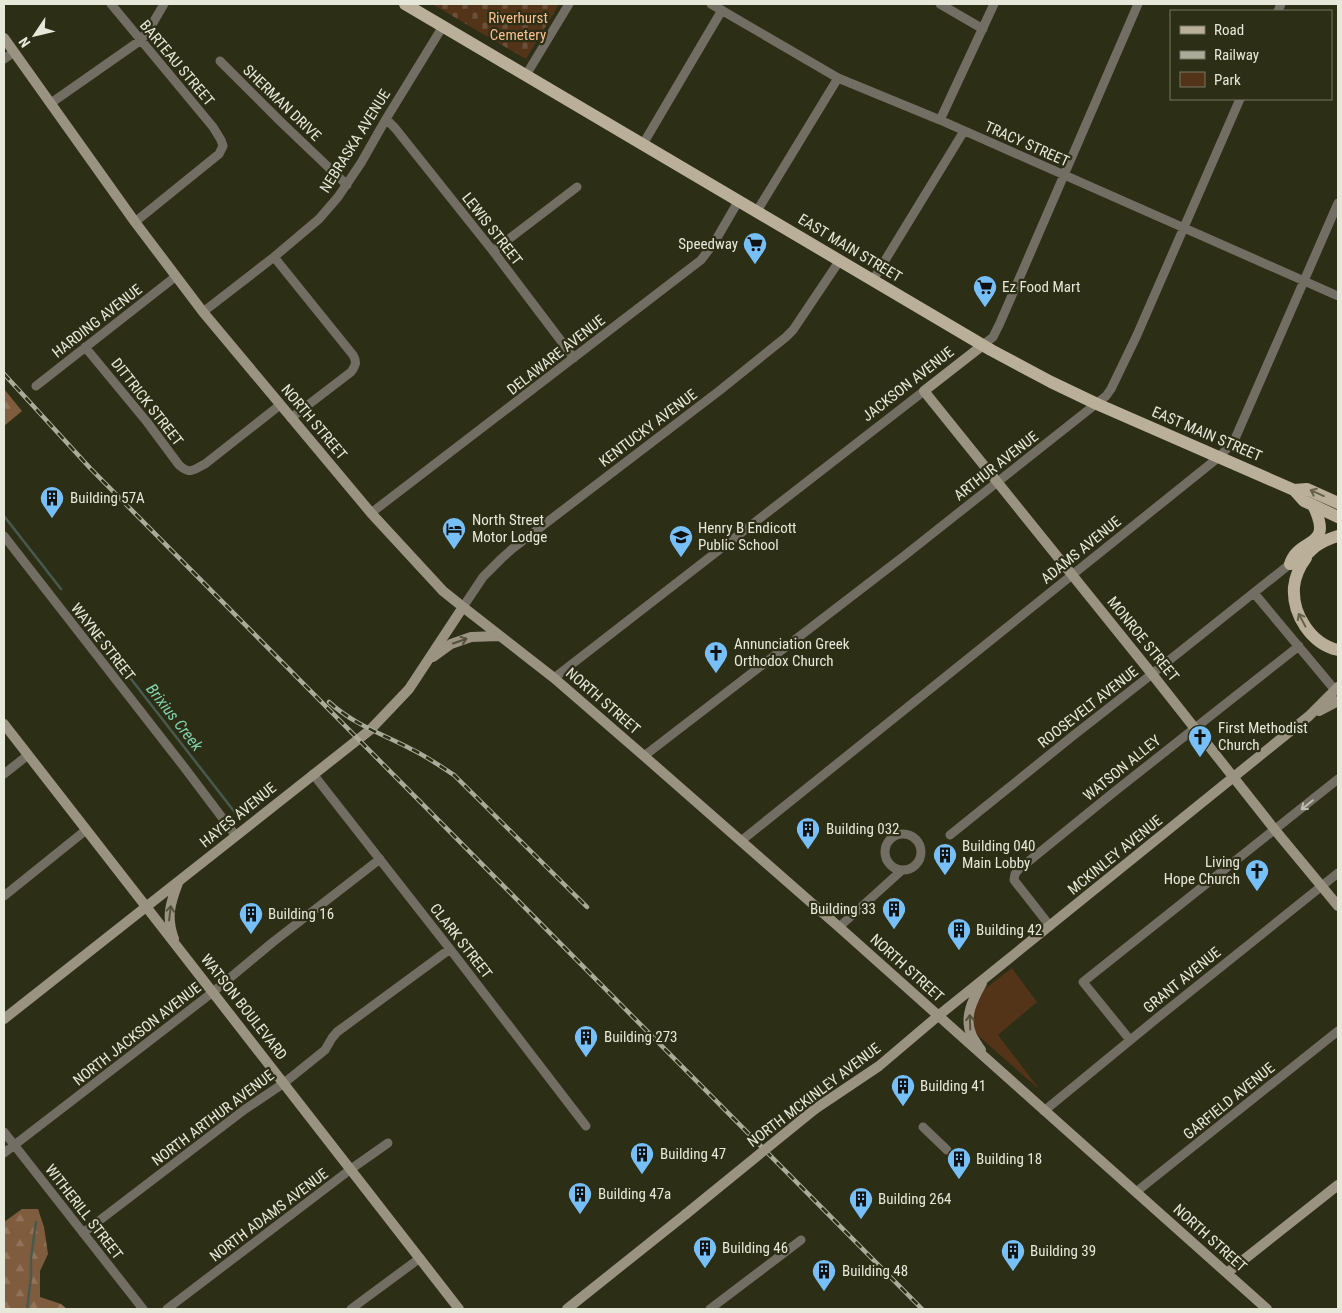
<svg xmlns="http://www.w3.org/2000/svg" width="1342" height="1313" font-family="'Roboto Condensed',sans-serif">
	<defs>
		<pattern id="forest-firs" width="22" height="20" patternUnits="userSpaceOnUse" patternTransform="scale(1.25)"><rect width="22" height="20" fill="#805c3f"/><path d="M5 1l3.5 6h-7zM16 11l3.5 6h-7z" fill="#92735a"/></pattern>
		<pattern id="cemetery-stones" width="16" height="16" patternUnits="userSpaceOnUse" patternTransform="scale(1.25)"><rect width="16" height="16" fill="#533419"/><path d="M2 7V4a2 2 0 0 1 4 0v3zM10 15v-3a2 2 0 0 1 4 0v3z" fill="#6c513a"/></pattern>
	</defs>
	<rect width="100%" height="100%" fill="#2d2e16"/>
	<path fill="url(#forest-firs)" d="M 4,389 L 22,411 L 4,426 Z
		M 22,1209 L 38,1209 L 44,1227 L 48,1254 L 40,1271 L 40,1297 L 61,1304 L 67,1309 L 4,1309 L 4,1222 Z"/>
	<path fill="url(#cemetery-stones)" d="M 432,4 L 559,4 L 526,59 Z"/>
	<path fill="#533419" d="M 1012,968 L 1037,1002 L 998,1035 L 1040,1090 L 974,1032 L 970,1009 L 974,997 Z"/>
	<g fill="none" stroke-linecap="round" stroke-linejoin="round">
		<path stroke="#485a4e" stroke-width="2.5" d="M 4,516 L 61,589
			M 96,634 L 237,815
			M 27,1309 L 31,1277 L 31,1258 L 36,1222"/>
		<path stroke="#736e63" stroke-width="9" d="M 111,4 L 213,127 L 221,140 L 223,146 L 219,154 L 135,222
			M 711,4 L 838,78 L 940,120 L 1338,296
			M 940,4 L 983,29
			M 1278,11 L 1281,4
			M 4,59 L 14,52
			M 220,61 L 280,121 L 347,185
			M 526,75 L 569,4
			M 51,103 L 141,40 L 150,28 L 164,4
			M 386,119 L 395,128 L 493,251 L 574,358
			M 940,120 L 994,4
			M 643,144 L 722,10
			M 757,211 L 838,78
			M 493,251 L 577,187
			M 274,257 L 353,355 C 357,362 356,365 351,372 L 291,418
			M 873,280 L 964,131
			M 203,312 L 274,257 L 319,219 L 338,197 L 361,163 L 386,119 L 443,26
			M 983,345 L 993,337 L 1000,323 L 1138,4
			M 85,347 L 147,422 L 179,465 C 190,475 193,470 205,464 L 280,405
			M 36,386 L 175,277
			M 371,513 L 701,260 L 714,243 L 739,200
			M 4,536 L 184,767 L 236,836
			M 1254,593 L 1335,690
			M 463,607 L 483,577 L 501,559 L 512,549 L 719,391 L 786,337 L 793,330 L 840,260
			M 554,678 L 924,391
			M 644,756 L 904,556 L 1106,396 L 1111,389 L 1137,335 L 1240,99
			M 4,774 L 28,755
			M 313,774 L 450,949 L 586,1126
			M885 852a18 18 0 1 1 36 0a18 18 0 1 1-36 0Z
			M 950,835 L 1074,735 L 1152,674 L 1290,564
			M 741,841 L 1219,457 L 1234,441 L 1338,203
			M 4,896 L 86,830
			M 1050,926 L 1014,880 L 1015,874 L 1018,870 L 1114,792 L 1299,646
			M 839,927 L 901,871
			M 1130,1040 L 1083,982 L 1338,779
			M 1044,1111 L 1156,1019 L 1338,873
			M 923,1127 L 947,1150
			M 4,1132 L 143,1309
			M 4,1153 L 213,992 L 273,942 L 380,859
			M 1136,1192 L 1338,1031
			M 83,1233 L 244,1110 L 284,1083 L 325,1050 L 332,1038 L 337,1032 L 450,949
			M 167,1309 L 351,1169 L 388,1143
			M 351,1309 L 420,1258
			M 710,1309 L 801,1240"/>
		<path stroke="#9b9381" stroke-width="10" d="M 4,38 L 135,222 L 203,312 L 371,513 L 443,591 L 463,607 L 554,678 L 644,756 L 839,927 L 1267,1309
			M 983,345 L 924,391 L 1152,674 L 1275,830 L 1338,906
			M 433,657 L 451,644 L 471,637 L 499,636
			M 1319,711 L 1338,701
			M 4,724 L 459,1309
			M 174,939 C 166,917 170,904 178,883
			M 4,1019 L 370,730 L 409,689 L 463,607
			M 981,1050 C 978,1046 975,1041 972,1036 C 963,1018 973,999 982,983
			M 815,1109 L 879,1066 L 938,1016 L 1309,716 L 1338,687
			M 1227,1273 L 1338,1185
			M 567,1309 L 686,1214"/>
		<path stroke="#baaf98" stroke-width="12" d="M 405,4 L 991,350 L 1051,382 L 1097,404 L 1294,490 L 1304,501 L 1338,517
			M 1294,490 L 1307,489 L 1338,503
			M 1313,505 C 1335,550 1299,536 1290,564 C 1302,563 1307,553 1316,546 C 1322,542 1331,538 1338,536
			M 1306,558 C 1300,566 1295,577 1294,587 C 1292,614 1311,644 1338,650"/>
		<g stroke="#aaab99" stroke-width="4.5">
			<path id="rail" d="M 4,374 L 90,468 L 922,1309
				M 329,702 C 353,724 382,734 411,749 C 426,756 440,766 454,775 L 587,907"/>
		</g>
		<use href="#rail" stroke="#2d2e16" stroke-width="2.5" stroke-dasharray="8" stroke-linecap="butt"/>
		<path stroke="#9b9381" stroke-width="10" d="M 686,1214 L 815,1109"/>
	</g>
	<defs><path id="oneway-shaft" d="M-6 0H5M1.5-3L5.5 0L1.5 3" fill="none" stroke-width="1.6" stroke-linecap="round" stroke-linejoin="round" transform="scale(1.25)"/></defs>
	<g stroke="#65624a">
		<use href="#oneway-shaft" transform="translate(1317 493) rotate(-156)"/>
		<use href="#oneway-shaft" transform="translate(1302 620) rotate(-118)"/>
	</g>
	<g stroke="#54513b">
		<use href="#oneway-shaft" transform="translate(460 641) rotate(-19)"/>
		<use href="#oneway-shaft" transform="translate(170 913) rotate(-83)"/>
		<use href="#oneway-shaft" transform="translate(970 1022) rotate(-92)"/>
	</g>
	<use stroke="#bebdb0" href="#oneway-shaft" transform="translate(1307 805) rotate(141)"/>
	<defs>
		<g id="supermarket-pin" transform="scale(1.25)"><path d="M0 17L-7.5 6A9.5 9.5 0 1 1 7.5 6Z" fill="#76c0f7" stroke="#2d2e16"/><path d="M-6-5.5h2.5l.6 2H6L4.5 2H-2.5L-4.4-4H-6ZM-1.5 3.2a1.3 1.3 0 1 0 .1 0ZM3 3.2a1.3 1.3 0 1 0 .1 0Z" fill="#111"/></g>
		<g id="building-pin" transform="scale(1.25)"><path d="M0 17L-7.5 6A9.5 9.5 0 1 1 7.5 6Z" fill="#76c0f7" stroke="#2d2e16"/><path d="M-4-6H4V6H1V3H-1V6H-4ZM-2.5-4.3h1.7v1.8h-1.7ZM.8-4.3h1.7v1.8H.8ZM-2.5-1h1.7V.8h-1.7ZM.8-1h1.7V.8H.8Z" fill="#111"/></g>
		<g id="hotel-pin" transform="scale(1.25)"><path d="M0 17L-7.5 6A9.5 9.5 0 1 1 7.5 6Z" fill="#76c0f7" stroke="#2d2e16"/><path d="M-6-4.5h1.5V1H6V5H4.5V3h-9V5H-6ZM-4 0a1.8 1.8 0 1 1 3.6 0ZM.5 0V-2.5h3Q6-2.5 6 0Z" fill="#111"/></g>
		<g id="school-pin" transform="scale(1.25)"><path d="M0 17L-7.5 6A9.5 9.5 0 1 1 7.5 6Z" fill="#76c0f7" stroke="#2d2e16"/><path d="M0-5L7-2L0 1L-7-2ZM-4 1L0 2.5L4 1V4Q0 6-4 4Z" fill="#111"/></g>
		<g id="church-pin" transform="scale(1.25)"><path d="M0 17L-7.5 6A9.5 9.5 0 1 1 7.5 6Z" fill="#76c0f7" stroke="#2d2e16"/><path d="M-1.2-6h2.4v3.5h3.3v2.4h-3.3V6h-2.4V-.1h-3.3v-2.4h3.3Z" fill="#111"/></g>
	</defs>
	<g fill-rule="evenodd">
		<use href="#supermarket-pin" x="755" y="244"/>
		<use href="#supermarket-pin" x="985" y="287"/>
		<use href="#building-pin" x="52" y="498"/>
		<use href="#hotel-pin" x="454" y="529"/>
		<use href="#school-pin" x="681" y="537"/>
		<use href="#church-pin" x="716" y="653"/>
		<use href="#church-pin" x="1200" y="737"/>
		<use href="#building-pin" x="808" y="829"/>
		<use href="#building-pin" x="945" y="855"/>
		<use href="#church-pin" x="1257" y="871"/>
		<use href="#building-pin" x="894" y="909"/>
		<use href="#building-pin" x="251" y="914"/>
		<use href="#building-pin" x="959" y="930"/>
		<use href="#building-pin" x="586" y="1037"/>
		<use href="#building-pin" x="903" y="1086"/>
		<use href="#building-pin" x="642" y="1154"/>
		<use href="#building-pin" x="959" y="1159"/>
		<use href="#building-pin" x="580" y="1194"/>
		<use href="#building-pin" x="861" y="1199"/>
		<use href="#building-pin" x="705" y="1248"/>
		<use href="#building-pin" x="1013" y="1251"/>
		<use href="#building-pin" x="824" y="1271"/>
	</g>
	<g text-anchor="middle" stroke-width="4.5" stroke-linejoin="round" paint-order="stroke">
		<g font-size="15" fill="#fbbe8f" stroke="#2d2e16">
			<text x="518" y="23">Riverhurst<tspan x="518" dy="17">Cemetery</tspan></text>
		</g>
		<g font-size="15" fill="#e6e8d9" stroke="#2d2e16">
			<text transform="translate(177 63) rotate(50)" y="5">BARTEAU STREET</text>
			<text transform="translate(282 103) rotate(44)" y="5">SHERMAN DRIVE</text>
			<text transform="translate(355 141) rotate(-58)" y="5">NEBRASKA AVENUE</text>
			<text transform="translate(1027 144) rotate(24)" y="5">TRACY STREET</text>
			<text transform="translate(492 229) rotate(52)" y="5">LEWIS STREET</text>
			<text transform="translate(850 248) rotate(31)" y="5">EAST MAIN STREET</text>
			<text transform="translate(97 321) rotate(-38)" y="5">HARDING AVENUE</text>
			<text transform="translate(556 355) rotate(-38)" y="5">DELAWARE AVENUE</text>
			<text transform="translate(908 384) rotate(-38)" y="5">JACKSON AVENUE</text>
			<text transform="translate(147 402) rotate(52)" y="5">DITTRICK STREET</text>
			<text transform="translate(314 422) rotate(50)" y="5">NORTH STREET</text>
			<text transform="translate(648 428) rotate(-37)" y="5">KENTUCKY AVENUE</text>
			<text transform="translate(1207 434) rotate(23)" y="5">EAST MAIN STREET</text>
			<text transform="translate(996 466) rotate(-38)" y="5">ARTHUR AVENUE</text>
			<text transform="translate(1081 550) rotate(-39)" y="5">ADAMS AVENUE</text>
			<text transform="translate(1143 639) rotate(51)" y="5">MONROE STREET</text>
			<text transform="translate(103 642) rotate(52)" y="5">WAYNE STREET</text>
			<text transform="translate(603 701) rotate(41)" y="5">NORTH STREET</text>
			<text transform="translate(1088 707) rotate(-38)" y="5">ROOSEVELT AVENUE</text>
			<text transform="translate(1122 768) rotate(-39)" y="5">WATSON ALLEY</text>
			<text transform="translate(238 815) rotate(-39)" y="5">HAYES AVENUE</text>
			<text transform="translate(1115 855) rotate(-39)" y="5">MCKINLEY AVENUE</text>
			<text transform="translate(461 941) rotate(52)" y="5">CLARK STREET</text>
			<text transform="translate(907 968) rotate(42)" y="5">NORTH STREET</text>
			<text transform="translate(1182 980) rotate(-39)" y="5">GRANT AVENUE</text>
			<text transform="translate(244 1007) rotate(52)" y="5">WATSON BOULEVARD</text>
			<text transform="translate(137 1034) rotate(-38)" y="5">NORTH JACKSON AVENUE</text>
			<text transform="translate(814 1095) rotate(-37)" y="5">NORTH MCKINLEY AVENUE</text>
			<text transform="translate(1229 1101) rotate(-39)" y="5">GARFIELD AVENUE</text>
			<text transform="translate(213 1118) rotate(-37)" y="5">NORTH ARTHUR AVENUE</text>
			<text transform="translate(84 1212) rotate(52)" y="5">WITHERILL STREET</text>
			<text transform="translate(269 1215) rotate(-37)" y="5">NORTH ADAMS AVENUE</text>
			<text transform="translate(1210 1238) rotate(42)" y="5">NORTH STREET</text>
		</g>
		<g font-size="15" fill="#e6e8d9" stroke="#2d2e16" text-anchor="start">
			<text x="738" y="249" text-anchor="end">Speedway</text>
			<text x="1002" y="292">Ez Food Mart</text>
			<text x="70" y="503">Building 57A</text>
			<text x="472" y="525">North Street<tspan x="472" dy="17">Motor Lodge</tspan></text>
			<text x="698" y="533">Henry B Endicott<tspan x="698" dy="17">Public School</tspan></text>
			<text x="734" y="649">Annunciation Greek<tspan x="734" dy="17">Orthodox Church</tspan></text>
			<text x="1218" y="733">First Methodist<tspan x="1218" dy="17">Church</tspan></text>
			<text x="826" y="834">Building 032</text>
			<text x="962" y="851">Building 040<tspan x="962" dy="17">Main Lobby</tspan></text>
			<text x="1240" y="867" text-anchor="end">Living<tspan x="1240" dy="17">Hope Church</tspan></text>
			<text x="876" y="914" text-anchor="end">Building 33</text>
			<text x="268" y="919">Building 16</text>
			<text x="976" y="935">Building 42</text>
			<text x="604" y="1042">Building 273</text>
			<text x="920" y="1091">Building 41</text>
			<text x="660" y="1159">Building 47</text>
			<text x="976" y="1164">Building 18</text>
			<text x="598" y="1199">Building 47a</text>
			<text x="878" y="1204">Building 264</text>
			<text x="722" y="1253">Building 46</text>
			<text x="1030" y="1256">Building 39</text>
			<text x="842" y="1276">Building 48</text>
		</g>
		<g font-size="16" font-style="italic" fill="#83d2ae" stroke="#2d2e16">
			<text transform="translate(175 717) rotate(52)" y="6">Brixius Creek</text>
		</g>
	</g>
	<rect width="1342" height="1313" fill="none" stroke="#e6e8d9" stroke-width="10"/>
	<rect x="1170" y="10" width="162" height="90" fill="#2d2e16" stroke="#777864"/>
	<rect x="1180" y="26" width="25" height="8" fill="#baaf98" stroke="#777864"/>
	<text x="1214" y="35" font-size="15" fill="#e6e8d9">Road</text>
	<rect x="1180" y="51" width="25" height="8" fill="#aaab99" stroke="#777864"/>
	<text x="1214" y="60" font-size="15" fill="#e6e8d9">Railway</text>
	<rect x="1180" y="72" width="25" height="15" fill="#533419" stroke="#777864"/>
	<text x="1214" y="85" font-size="15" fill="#e6e8d9">Park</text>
	<g transform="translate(35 35) rotate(235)" stroke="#2d2e16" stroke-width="4" paint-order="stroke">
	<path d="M0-4L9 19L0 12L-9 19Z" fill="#e6e8d9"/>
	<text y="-8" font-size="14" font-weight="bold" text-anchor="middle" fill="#e6e8d9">N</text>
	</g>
</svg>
